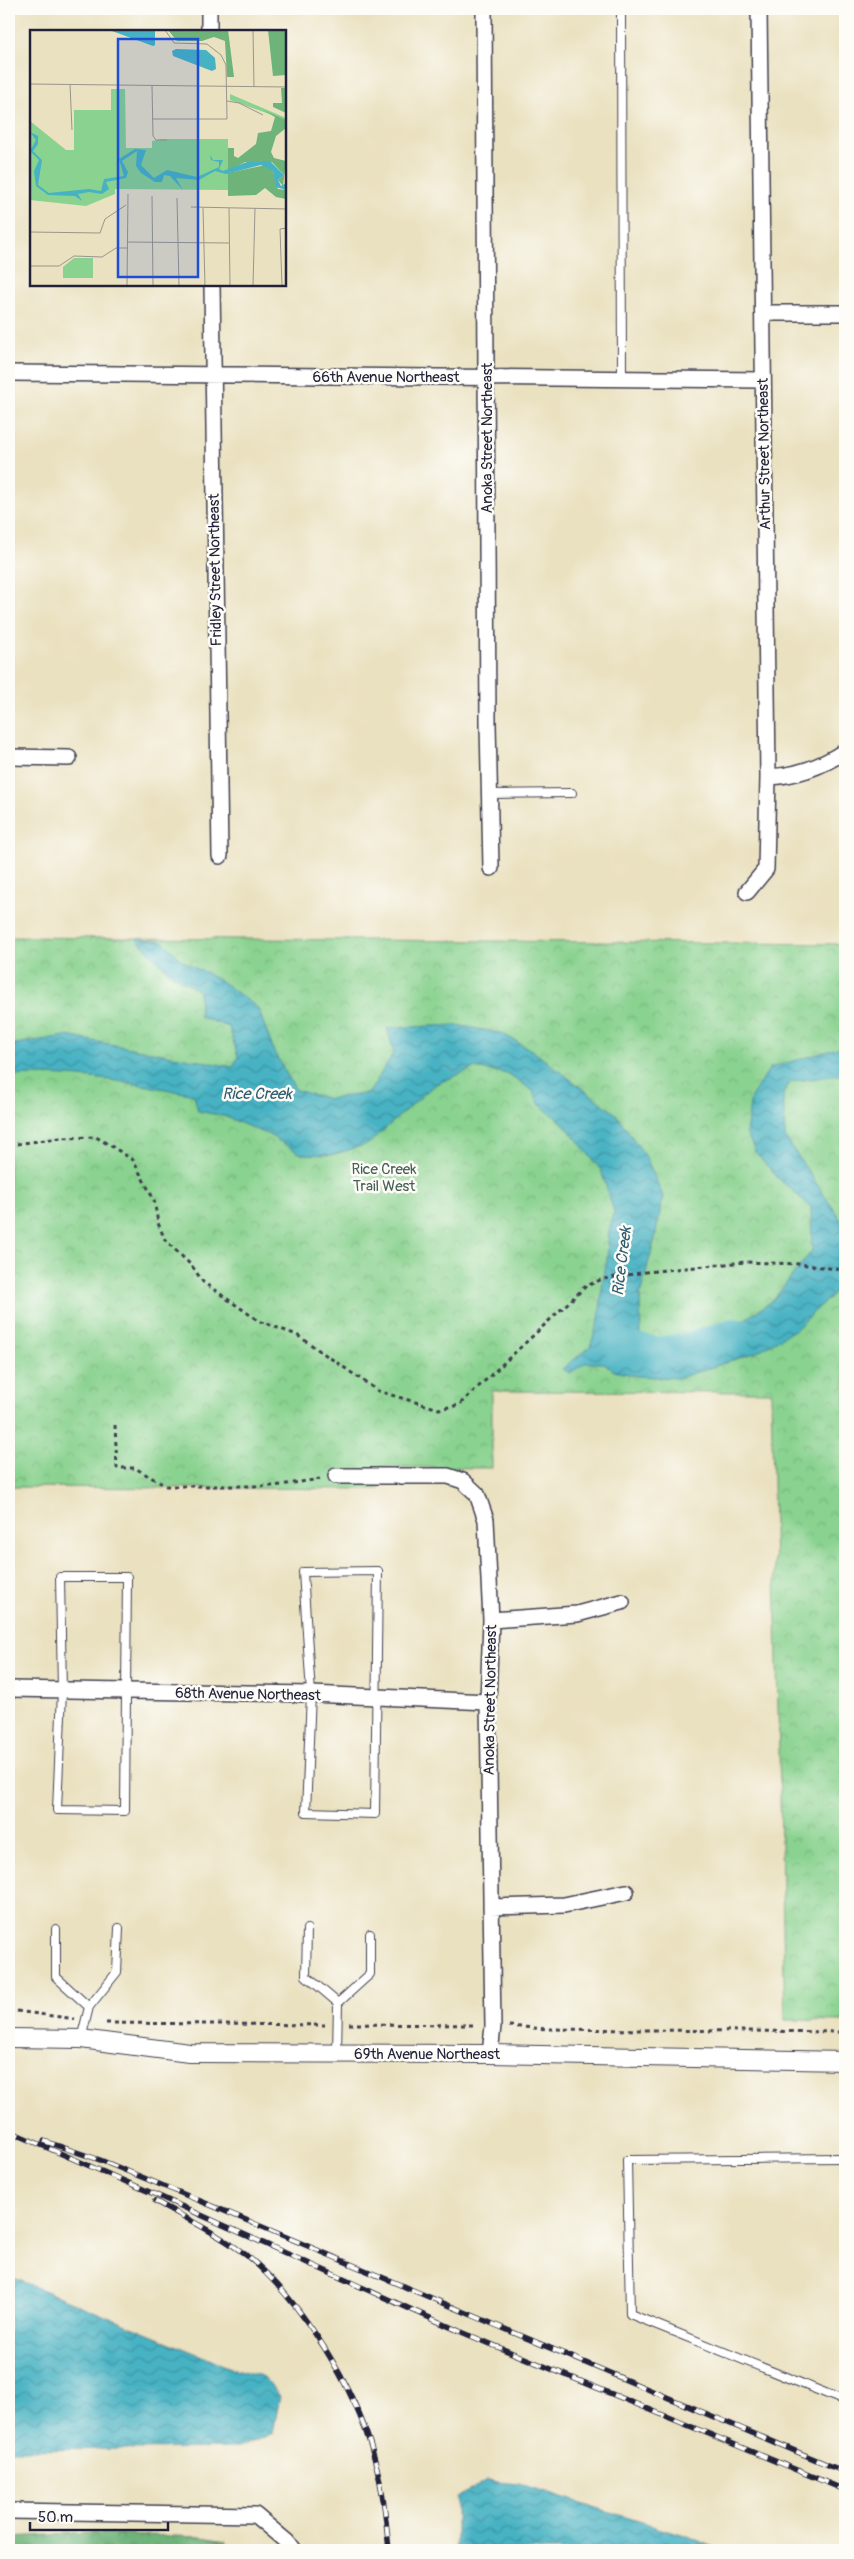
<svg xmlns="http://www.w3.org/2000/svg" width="854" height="2559" font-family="Pangolin,sans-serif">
	<defs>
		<pattern id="forest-crowns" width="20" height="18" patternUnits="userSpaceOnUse" patternTransform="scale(1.25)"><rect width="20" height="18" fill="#6eb47a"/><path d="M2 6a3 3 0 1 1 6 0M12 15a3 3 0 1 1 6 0" fill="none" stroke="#5a9265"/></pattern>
		<pattern id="park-crowns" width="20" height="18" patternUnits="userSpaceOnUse" patternTransform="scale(1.25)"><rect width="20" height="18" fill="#89d28f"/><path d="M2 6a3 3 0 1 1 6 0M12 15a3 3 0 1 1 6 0" fill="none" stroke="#76b47c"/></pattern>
		<pattern id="water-waves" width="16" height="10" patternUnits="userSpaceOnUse" patternTransform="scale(1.25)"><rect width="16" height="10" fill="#46b2c3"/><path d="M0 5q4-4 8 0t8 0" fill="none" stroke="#3a90a0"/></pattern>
	</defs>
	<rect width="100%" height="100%" fill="#fdfcf7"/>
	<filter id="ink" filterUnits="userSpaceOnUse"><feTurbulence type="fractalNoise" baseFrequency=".02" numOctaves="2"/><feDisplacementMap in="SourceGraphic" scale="10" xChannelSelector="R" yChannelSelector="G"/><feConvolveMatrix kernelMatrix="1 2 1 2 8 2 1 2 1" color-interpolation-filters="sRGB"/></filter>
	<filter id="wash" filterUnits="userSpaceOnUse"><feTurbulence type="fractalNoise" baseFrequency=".0096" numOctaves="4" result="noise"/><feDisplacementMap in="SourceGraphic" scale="20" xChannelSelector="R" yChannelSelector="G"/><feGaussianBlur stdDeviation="1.12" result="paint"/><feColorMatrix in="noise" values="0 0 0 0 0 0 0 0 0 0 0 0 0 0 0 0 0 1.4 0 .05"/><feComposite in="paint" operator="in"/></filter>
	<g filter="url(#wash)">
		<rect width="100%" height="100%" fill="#eae1c0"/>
		<path fill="url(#forest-crowns)" stroke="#486b5a" d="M 91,2533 L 201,2537 L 226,2541 L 234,2550 L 9,2550 L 9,2537 Z"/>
		<path fill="url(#park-crowns)" stroke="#567a65" d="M 9,937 L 845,944 L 845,2021 L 785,2020 L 771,1392 L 492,1391 L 492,1468 L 380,1467 L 379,1489 L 9,1487 Z"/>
		<path fill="url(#water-waves)" stroke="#346a7f" d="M 136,938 L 162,941 L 183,961 L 221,981 L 258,1008 L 274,1052 L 296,1090 L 329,1099 L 369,1093 L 394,1052 L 387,1028 L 456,1025 L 501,1033 L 533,1051 L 616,1114 L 646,1157 L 663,1196 L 655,1238 L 640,1295 L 641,1337 L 657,1353 L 691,1348 L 732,1328 L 772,1301 L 812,1251 L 811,1207 L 778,1178 L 756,1153 L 746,1133 L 751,1097 L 770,1068 L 845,1046 L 845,1074 L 790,1082 L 783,1094 L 785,1137 L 841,1220 L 845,1275 L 832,1295 L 796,1329 L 757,1352 L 679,1378 L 637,1376 L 614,1371 L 604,1363 L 585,1363 L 570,1373 L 562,1369 L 590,1347 L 599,1319 L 603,1279 L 607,1260 L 609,1231 L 614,1212 L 601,1170 L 565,1125 L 540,1105 L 533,1091 L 509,1074 L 474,1068 L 434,1085 L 368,1144 L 332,1155 L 301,1154 L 269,1135 L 224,1116 L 198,1111 L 194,1095 C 134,1082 70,1072 9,1076 L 9,1045 L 66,1036 L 233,1067 L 238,1057 L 229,1027 L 200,1017 L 199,991 L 170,973 Z
			M 9,2276 L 231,2368 L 262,2376 L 280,2396 L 273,2433 L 239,2448 L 9,2450 Z
			M 487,2481 L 520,2484 L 687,2536 L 722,2550 L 456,2550 L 456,2497 Z"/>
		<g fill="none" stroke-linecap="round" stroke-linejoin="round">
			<path stroke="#46b2c3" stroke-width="32" d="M 618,1343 L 620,1346 L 657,1353 L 691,1348 L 734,1334"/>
		</g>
	</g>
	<g filter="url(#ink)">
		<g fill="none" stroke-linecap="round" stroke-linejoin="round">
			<g stroke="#403f4f" stroke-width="10">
				<path id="service" d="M 621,9 L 622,379
					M 489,794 L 572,793
					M 378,1571 L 375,1814 L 306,1812 L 311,1694 L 303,1572 Z
					M 60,1577 L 127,1577 L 125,1811 L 57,1810 L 62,1691 Z
					M 56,1929 L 56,1977 L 89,2007
					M 307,1929 L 306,1976 L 338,2003
					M 81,2039 L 89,2007 L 117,1972 L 119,1928
					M 337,2053 L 338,2003 L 370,1974 L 370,1934
					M 845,2158 L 627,2160 L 630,2314 L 845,2401"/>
			</g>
			<g stroke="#403f4f" stroke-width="18">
				<path id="minor" d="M 209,9 L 209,31
					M 484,9 L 488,723 L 491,868
					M 212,285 L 220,856
					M 764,313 L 845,313
					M 9,373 L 763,380
					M 9,757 L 69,758
					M 768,777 C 797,776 821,767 845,751
					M 747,892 L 766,869 L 768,777 L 759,9
					M 336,1476 L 448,1476 L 463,1481 L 477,1494 L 486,1520 L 491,1620 L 488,1702 L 493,2026 L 490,2054
					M 491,1620 L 577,1614 L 622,1602
					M 9,1689 L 311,1694 L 488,1702
					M 491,1907 L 564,1905 L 626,1892
					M 9,2511 L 255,2515 L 287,2542 L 293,2550"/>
			</g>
			<g stroke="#403f4f" stroke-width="20">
				<path id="tertiary" d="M 9,2038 L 81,2039 L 189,2053 L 490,2054 L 845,2061"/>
			</g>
			<path stroke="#403f4f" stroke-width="3" stroke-dasharray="4 4" stroke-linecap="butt" d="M 9,1145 L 60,1138 L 96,1137 L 116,1149 L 133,1160 L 154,1200 L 158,1223 L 165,1240 L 192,1266 L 203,1282 L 259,1321 L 297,1335 L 378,1391 L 439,1409 L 459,1405 L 586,1286 L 603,1279 L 646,1272 L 745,1262 L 799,1264 L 845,1270
				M 115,1425 L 117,1468 L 135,1468 L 166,1486 L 274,1486 L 320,1479
				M 9,2010 L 75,2019
				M 106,2023 L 325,2025
				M 349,2024 L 477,2025
				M 509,2026 L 547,2029 L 845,2032"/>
			<use href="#service" stroke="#fff" stroke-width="8"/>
			<use href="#minor" stroke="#fff" stroke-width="15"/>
			<use href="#tertiary" stroke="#fff" stroke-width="18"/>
			<g stroke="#22223b" stroke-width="5.5">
				<path id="rail" d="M 9,2131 L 152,2193 L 459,2331 L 845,2490
					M 44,2141 L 100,2160 L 215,2207 L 845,2472
					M 155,2201 C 185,2218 219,2234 246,2255 C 302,2301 355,2387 374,2457 C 383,2488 386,2519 389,2550"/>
			</g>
			<use href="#rail" stroke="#fdfcf7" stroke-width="4" stroke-dasharray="11" stroke-linecap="butt"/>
		</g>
	</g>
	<g text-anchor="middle" stroke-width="5" stroke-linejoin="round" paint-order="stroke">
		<g font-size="15" fill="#22223b" stroke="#fdfcf7">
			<text x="386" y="382">66th Avenue Northeast</text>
			<text transform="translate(487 438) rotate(-90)" y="5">Anoka Street Northeast</text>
			<text transform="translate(764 454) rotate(-91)" y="5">Arthur Street Northeast</text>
			<text transform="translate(215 570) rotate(-91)" y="5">Fridley Street Northeast</text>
			<text transform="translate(248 1694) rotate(1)" y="5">68th Avenue Northeast</text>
			<text transform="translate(490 1700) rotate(-89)" y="5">Anoka Street Northeast</text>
			<text x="427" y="2059">69th Avenue Northeast</text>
		</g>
		<g font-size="15" fill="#466058" stroke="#fdfcf7">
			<text x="384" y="1174">Rice Creek<tspan x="384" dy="17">Trail West</tspan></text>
		</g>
		<g font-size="16" font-style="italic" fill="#305c71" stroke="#fdfcf7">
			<text x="257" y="1099">Rice Creek</text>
			<text transform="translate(621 1261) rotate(-83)" y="6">Rice Creek</text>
		</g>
	</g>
	<g transform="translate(30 30)">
		<rect width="256" height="256" fill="#eae1c0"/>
		<path d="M 200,64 L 256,88 L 256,90 L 200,70 Z" fill="#89d28f"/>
		<path d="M 138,0 L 198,0 L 204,47 L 197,47 L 195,11 L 184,7 L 172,11 L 147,11 ZM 238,0 L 256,0 L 256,45 L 243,46 ZM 251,58 L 256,58 L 256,83 L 243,77 L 243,73 L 252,73 ZM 233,80 L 256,90 L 256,98 L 246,106 L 241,122 L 244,128 L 256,131 L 253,156 L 248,150 L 254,145 L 242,132 L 215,132 L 198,141 L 198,118 L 204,118 L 204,126 L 208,128 L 226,114 L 228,103 L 241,101 L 245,87 ZM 236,135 L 243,141 L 248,159 L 256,160 L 256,169 L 246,167 L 235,158 L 226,165 L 198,166 L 198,143 Z" fill="#6eb47a"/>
		<path d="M 81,59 L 95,59 L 96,118 L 122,118 L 122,111 L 133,109 L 198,109 L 198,160 L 85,159 L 85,164 L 56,176 L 0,170 L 0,91 L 36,120 L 44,120 L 44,80 L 81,80 ZM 44,228 L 63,228 L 63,248 L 33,248 L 33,237 Z" fill="#89d28f"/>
		<path d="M 125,0 L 125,15 L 123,16 L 82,1 ZM 146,19 L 176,20 L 185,28 L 186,39 L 182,41 L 143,26 L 142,21 ZM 0,102 L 8,106 L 8,114 L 3,121 L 12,130 L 8,155 L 19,163 L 59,159 L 71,161 L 74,149 L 94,146 L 89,129 L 105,119 L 116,120 L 111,135 L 124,148 L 137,140 L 167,147 L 189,137 L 189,132 L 181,130 L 180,125 L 183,130 L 193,130 L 189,139 L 193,141 L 217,132 L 240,131 L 254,145 L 248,150 L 251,156 L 256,153 L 256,160 L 246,157 L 243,141 L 231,135 L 196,144 L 185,141 L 169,150 L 146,148 L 153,160 L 140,146 L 134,145 L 132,152 L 125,152 L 111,143 L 106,136 L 107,121 L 92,131 L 98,142 L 96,148 L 76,152 L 79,159 L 72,164 L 59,162 L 48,164 L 52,171 L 45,166 L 18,165 L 6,156 L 4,141 L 9,130 L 0,121 L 6,110 Z" fill="#46b2c3"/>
		<path fill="none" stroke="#9a958b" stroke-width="1" d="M 223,0 L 224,57M 0,54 L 257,57M 40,54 L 42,100M 122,56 L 123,106 L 126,110 L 137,110M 197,71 L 209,73 L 233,85M 122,89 L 197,89 L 196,35 L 191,25 L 177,14 L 144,13 L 135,0M 122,166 L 123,256M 147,168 L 149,256M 161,177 L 257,179M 173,178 L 175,256M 199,178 L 200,256M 0,202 L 70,203 L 75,189 L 96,175M 97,212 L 199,213M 0,236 L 29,236 L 44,226 L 72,227 L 86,218 L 97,218M 97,256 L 98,164M 223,256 L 225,178M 252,256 L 250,199 L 257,198"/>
		<path fill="#1d4ed8" fill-opacity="0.15" stroke="#1d4ed8" stroke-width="2.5" d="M 88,9 L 168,9 L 168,247 L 88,247 Z"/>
		<rect width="256" height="256" fill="none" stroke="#22223b" stroke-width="2.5"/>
	</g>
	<rect width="854" height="2559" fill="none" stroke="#fdfcf7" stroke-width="30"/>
	<path d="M30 2522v8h138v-8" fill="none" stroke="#22223b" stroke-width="2.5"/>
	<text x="38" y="2522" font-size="15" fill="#22223b" stroke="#fdfcf7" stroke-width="4" paint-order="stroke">50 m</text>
</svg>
